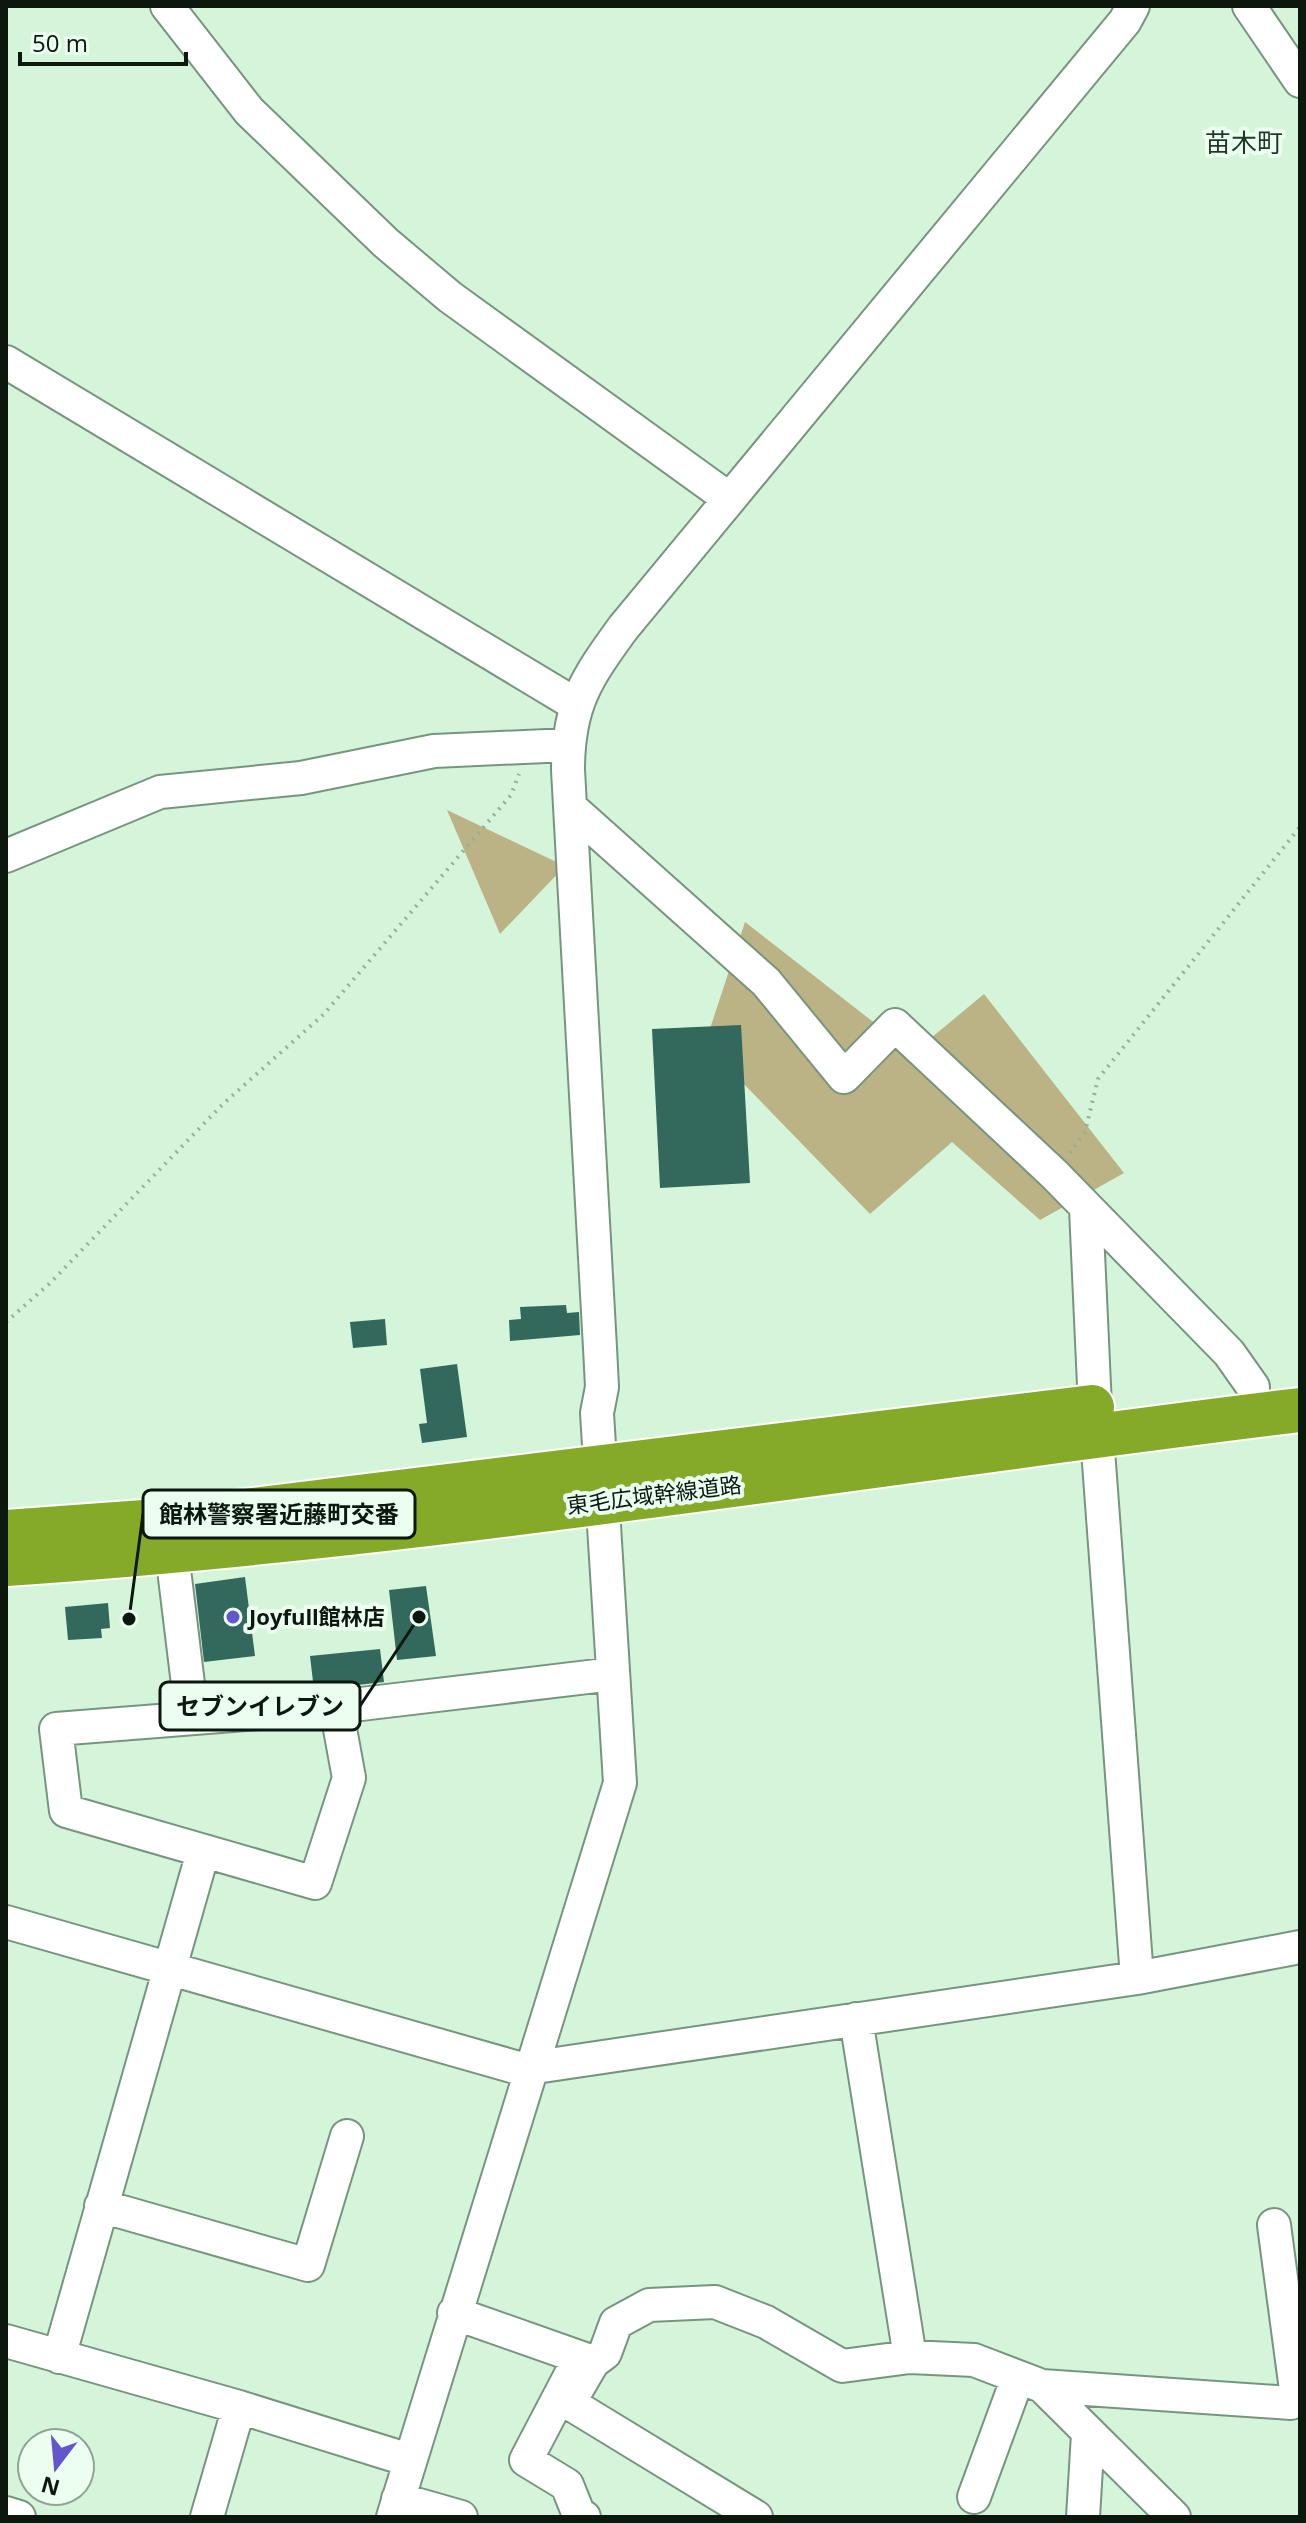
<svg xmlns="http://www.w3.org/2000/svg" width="1306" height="2523" font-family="'Open Sans','Noto Sans JP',sans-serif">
	<rect width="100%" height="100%" fill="#d5f5db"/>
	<path fill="#bbb286" d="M 447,810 L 565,866 L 500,934 Z
		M 745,922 L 913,1053 L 984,994 L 1124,1173 L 1040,1220 L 952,1142 L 870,1214 L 705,1044 Z"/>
	<path fill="#33685c" d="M 741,1025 L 750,1183 L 660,1188 L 652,1029 Z
		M 566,1305 L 567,1313 L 579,1312 L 580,1335 L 510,1341 L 509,1320 L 521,1319 L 520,1307 Z
		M 385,1319 L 387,1345 L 353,1348 L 350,1322 Z
		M 457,1364 L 467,1437 L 422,1443 L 419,1424 L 427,1423 L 420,1369 Z
		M 245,1577 L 255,1656 L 204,1662 L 195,1584 Z
		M 426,1586 L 436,1656 L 397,1660 L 389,1590 Z
		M 108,1603 L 110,1628 L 101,1629 L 102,1638 L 68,1640 L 65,1607 Z
		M 380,1649 L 384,1682 L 314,1690 L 310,1656 Z"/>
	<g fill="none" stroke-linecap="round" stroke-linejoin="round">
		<g stroke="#77957e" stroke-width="36">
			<path id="minor" d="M 167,6 L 249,111 L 386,243 L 450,297 L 728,498
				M 1249,6 L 1300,81
				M 6,362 L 575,704
				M 570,807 L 766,982 L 844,1077 L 895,1025 L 1055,1175 L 1229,1353 L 1253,1387
				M 6,856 L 160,792 L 301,778 L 434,751 L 568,745
				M 1086,1209 L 1095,1407
				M 1097,1436 L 1137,1978
				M 172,1553 L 192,1717
				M 336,1707 L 349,1778 L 315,1883 L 66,1811 L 56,1729 L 336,1707 L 613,1674
				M 6,1922 L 522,2069 L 1137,1978 L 1300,1947
				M 856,2019 L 910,2357
				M 101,2206 L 308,2265 L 347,2136
				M 454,2313 L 593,2362 L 569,2403 L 756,2517
				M 6,2341 L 239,2407 L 409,2460
				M 59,2357 L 203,1852
				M 593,2362 L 605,2353 L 616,2323 L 649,2305 L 715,2302 L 766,2322 L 842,2366 L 910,2357 L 974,2360 L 1042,2386 L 1291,2403 L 1296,2390 L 1274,2225
				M 570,2376 L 526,2460 L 567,2485 L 579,2515 L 584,2517
				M 1042,2386 L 1174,2517
				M 974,2497 L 1018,2377
				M 398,2499 L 461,2517
				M 6,2513 L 19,2517
				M 207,2517 L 239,2407
				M 393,2517 L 620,1783 L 597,1413 L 602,1387 L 600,1348 L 568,770 C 568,705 586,679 623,628 L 1125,21 L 1133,6
				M 1083,2517 L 1088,2434"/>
		</g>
		<g stroke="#fff" stroke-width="48">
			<path id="highway" d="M 6,1532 L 172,1520 L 1092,1407
				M 6,1564 C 440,1535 869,1462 1300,1410"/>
		</g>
		<path stroke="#95ae99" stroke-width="4" stroke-dasharray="2 6" stroke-linecap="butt" d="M 1070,1153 L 1085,1132 L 1098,1079 L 1300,827
			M 6,1322 L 49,1284 L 223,1104 L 324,1014 L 511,795 L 519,774"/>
		<use href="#minor" stroke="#fff" stroke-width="32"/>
		<use href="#highway" stroke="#85aa27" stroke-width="44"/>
	</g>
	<circle fill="#6355ce" stroke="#ebfeef" stroke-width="3" cx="233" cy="1617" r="8"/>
	<g text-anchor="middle" stroke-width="8" stroke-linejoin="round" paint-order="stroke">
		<g font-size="22" fill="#0c170e" stroke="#ebfeef">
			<text transform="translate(654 1495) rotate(-7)" y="8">東毛広域幹線道路</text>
		</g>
		<g font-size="22" font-weight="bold" fill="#0c170e" stroke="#ebfeef" text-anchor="start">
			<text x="249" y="1625">Joyfull館林店</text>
		</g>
		<g font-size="26" fill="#1e3825" stroke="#ebfeef">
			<text x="1244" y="152">苗木町</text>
		</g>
	</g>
	<path fill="none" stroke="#0c170e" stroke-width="3" d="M129 1619L143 1514M419 1617L360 1706"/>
	<g fill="#0c170e" stroke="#ebfeef" stroke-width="3">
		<circle cx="129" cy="1619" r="8"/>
		<circle cx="419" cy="1617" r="8"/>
	</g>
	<g fill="#ebfeef" stroke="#0c170e" stroke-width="3">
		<rect x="143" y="1490" width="272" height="48" rx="8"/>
		<rect x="160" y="1682" width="200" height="48" rx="8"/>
	</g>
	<g font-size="24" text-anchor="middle" font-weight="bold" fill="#0c170e">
		<text x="279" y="1523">館林警察署近藤町交番</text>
		<text x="260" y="1715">セブンイレブン</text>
	</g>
	<rect width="1306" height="2523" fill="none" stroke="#0c170e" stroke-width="16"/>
	<g transform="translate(56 2467) rotate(196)"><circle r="38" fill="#ebfeef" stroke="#92a295" stroke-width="2"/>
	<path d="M0-6L14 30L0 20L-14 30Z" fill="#6355ce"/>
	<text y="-12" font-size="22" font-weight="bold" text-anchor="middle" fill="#0c170e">N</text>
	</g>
	<path d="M20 52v12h166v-12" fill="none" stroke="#0c170e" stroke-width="4"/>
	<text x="32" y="52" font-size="24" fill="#0c170e" stroke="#ebfeef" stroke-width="6" paint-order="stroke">50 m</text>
</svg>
